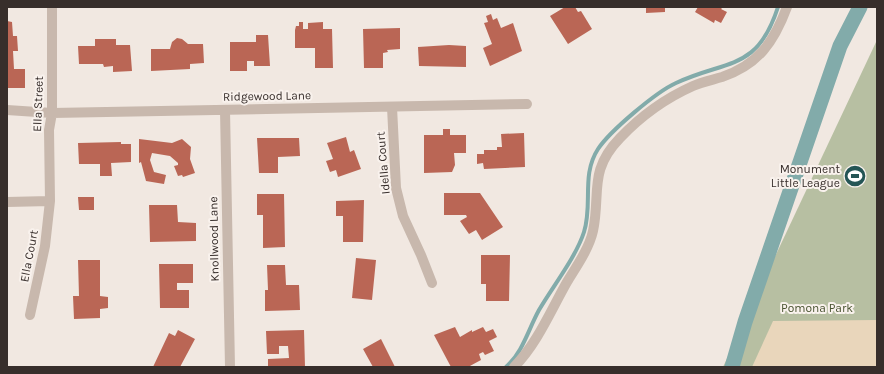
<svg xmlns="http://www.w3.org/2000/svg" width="884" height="374" font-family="Karla,sans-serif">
	<rect width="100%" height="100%" fill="#f1e8e1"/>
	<path fill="#b7bfa2" d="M 877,40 L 877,367 L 723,367 Z"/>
	<path fill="#e9d6bb" d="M 877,320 L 877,367 L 752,367 L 773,321 Z"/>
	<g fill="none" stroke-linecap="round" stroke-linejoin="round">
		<path stroke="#82abaa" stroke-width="4" d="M 506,367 C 523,352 528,330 539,310 C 553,286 576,257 584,232 C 593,204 581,175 598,149 C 610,131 656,92 676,83 C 727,59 757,72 778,7"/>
		<path stroke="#82abaa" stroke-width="15" d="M 732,367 L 745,322 L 840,46 L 860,7"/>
	</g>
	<path fill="#ba6655" d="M 565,7 L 575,7 L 578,12 L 581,11 L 592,29 L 568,44 L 550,16 Z
		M 646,7 L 665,7 L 665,12 L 646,13 Z
		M 698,7 L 723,7 L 721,9 L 727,12 L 721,23 L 715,20 L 714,23 L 695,12 Z
		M 491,14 L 493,20 L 497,18 L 501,28 L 513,23 L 522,51 L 490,66 L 483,48 L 492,44 L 484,23 L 488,22 L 486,16 Z
		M 7,21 L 12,22 L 13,36 L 17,36 L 18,51 L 13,51 L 14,69 L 25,69 L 25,88 L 7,88 Z
		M 299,22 L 303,22 L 303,29 L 308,29 L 308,23 L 323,22 L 323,29 L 332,29 L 333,68 L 315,68 L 315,48 L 295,48 L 295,30 L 296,26 L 299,26 Z
		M 400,28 L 400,49 L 387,50 L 388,52 L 383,53 L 383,68 L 364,68 L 363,29 Z
		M 256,35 L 268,35 L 270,66 L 254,66 L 254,61 L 247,61 L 247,71 L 230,71 L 230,42 L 256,42 Z
		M 177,38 L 182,39 L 188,44 L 203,44 L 204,63 L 190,64 L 190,69 L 151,71 L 151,49 L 170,49 L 172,42 Z
		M 95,39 L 116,39 L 116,45 L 130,45 L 132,71 L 113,72 L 113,66 L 104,67 L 103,64 L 79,64 L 78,46 L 95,46 Z
		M 449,45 L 466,46 L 466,67 L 419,66 L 418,47 Z
		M 443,129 L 450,129 L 450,135 L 466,135 L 466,153 L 454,153 L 455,165 L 452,172 L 424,173 L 424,135 L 443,135 Z
		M 524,133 L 525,167 L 484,169 L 483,163 L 477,164 L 477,154 L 484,154 L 484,150 L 497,150 L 497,147 L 502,147 L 501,134 Z
		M 346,137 L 350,152 L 354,150 L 361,169 L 338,177 L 336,170 L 330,172 L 326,161 L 333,159 L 327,143 Z
		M 257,138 L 299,138 L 300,156 L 278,157 L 278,173 L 259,173 Z
		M 139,139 L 172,143 L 182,139 L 191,147 L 190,159 L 195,173 L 183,177 L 182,175 L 178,176 L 174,166 L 178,165 L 178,163 L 170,156 L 152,153 L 150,160 L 154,172 L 166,175 L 164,184 L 146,181 L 141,162 L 139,163 Z
		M 121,142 L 121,144 L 131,144 L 131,162 L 111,163 L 112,176 L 100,176 L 100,164 L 79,164 L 78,143 Z
		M 444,193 L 480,193 L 503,227 L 482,240 L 476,230 L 469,234 L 460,221 L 467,217 L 466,215 L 444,215 Z
		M 257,194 L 284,194 L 285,247 L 263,248 L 263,215 L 257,215 Z
		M 78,197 L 94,197 L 94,210 L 79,210 Z
		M 364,200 L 363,242 L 343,242 L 343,216 L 336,216 L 336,201 Z
		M 149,205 L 177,205 L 178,222 L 196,223 L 196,241 L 150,242 Z
		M 481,255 L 510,255 L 509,301 L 486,301 L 486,284 L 481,284 Z
		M 356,258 L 376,260 L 372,300 L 352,298 Z
		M 78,260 L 100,260 L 100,296 L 108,297 L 108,308 L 100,309 L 100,318 L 74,319 L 73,296 L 79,296 Z
		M 159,264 L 193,264 L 193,283 L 177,283 L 177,290 L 189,290 L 189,308 L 160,308 Z
		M 267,265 L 285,265 L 286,285 L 299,285 L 300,310 L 265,311 L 265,290 L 268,290 Z
		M 455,327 L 460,337 L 472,330 L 472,332 L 483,327 L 486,332 L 493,329 L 497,337 L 489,341 L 494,351 L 485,355 L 483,352 L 479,354 L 481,360 L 468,367 L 451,367 L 434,335 Z
		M 178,330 L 195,339 L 180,367 L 153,367 L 169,333 L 175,336 Z
		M 304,330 L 305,367 L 268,367 L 268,359 L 289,358 L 288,346 L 279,346 L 279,354 L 267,354 L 266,331 Z
		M 381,339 L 395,367 L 373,367 L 363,349 Z"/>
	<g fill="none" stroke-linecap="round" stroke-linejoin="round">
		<path stroke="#c8b8ad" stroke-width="10" d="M 392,107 L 396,188 L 403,216 L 421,255 L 432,283
			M 7,110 L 52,113 L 527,104
			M 225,110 L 230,367
			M 7,202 L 50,201
			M 30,315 L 45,246 L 50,201 L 49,130 L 52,113 L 52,7
			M 514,367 C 537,344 551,310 567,282 C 576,267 589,249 593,231 C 601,193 588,171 620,138 C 640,117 666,98 693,86 C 702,82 712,80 722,77 C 758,65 774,42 787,7"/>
	</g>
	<defs>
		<g id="stadium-disc" transform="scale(1.15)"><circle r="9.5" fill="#245555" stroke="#f9f2ed"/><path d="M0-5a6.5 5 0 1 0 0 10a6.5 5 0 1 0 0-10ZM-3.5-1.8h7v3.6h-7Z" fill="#fff"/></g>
	</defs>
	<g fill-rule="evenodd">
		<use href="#stadium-disc" x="855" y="176"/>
	</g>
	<g text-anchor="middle" stroke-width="4" stroke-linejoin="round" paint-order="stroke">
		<g font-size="12" fill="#372e2b" stroke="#f9f2ed">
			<text transform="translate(267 96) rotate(-1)" y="4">Ridgewood Lane</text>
			<text transform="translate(38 104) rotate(-88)" y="4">Ella Street</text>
			<text transform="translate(383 163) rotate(-95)" y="4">Idella Court</text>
			<text transform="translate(214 239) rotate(-91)" y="4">Knollwood Lane</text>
			<text transform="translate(29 256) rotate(-79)" y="4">Ella Court</text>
		</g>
		<g font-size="12" fill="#372e2b" stroke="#f9f2ed" text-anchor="end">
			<text x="840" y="173">Monument<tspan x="840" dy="14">Little League</tspan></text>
		</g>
		<g font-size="12" fill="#495331" stroke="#f9f2ed">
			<text x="817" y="312">Pomona Park</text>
		</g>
	</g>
	<rect width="884" height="374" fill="none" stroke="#372e2b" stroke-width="16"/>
</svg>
